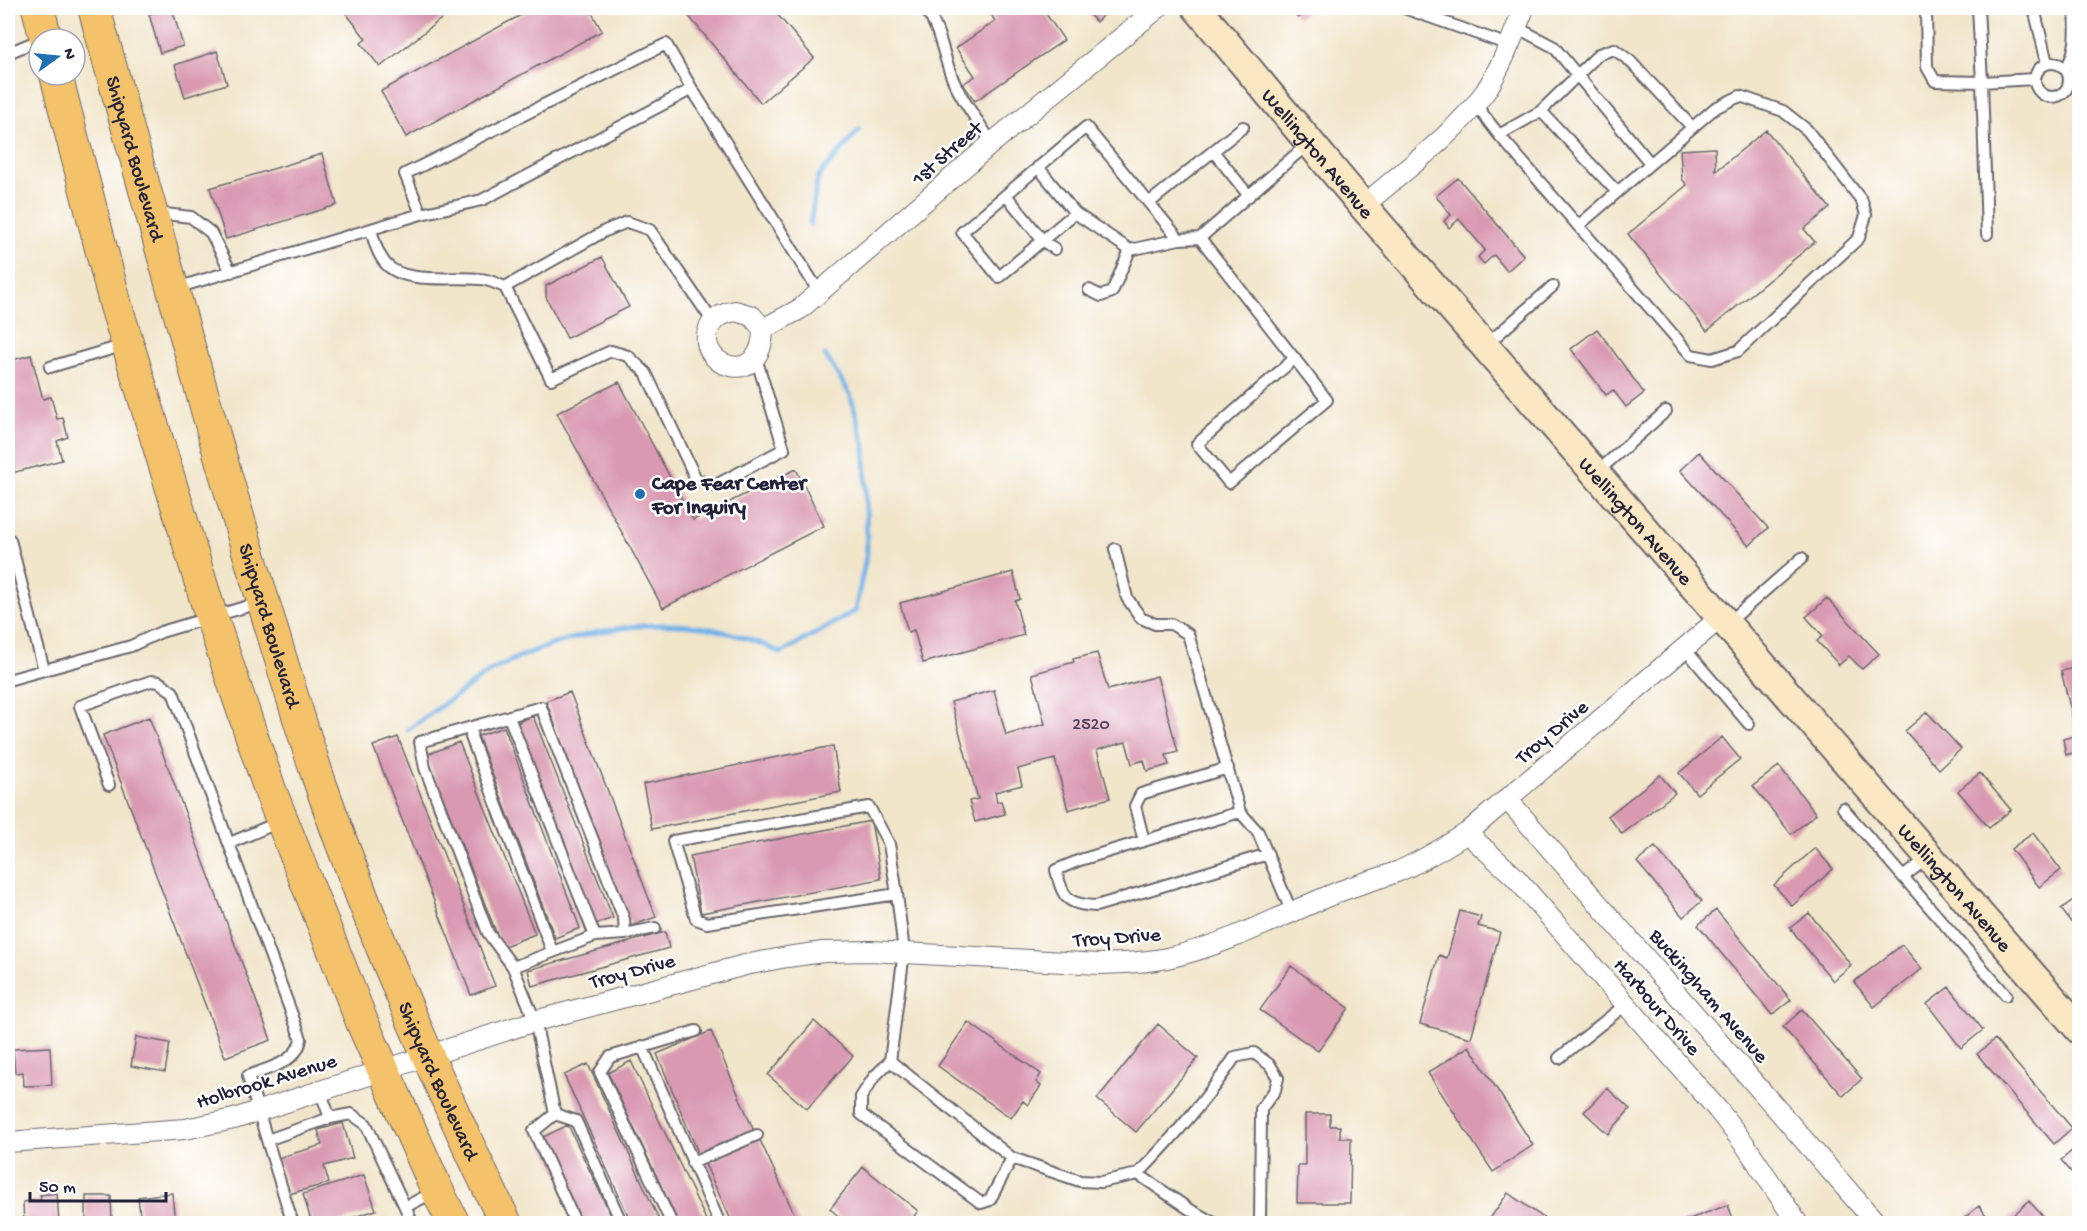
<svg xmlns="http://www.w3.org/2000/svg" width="2087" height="1231" font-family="'Gochi Hand',sans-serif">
	<rect width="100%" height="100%" fill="#fff"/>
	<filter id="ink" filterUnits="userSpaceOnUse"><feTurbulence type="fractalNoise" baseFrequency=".0167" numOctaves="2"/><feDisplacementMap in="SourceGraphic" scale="12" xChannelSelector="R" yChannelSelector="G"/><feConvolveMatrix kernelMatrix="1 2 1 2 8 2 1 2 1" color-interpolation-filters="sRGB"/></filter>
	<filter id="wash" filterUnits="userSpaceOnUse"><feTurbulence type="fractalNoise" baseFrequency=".008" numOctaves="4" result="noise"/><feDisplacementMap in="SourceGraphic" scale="24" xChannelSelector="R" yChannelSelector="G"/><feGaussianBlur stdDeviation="1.35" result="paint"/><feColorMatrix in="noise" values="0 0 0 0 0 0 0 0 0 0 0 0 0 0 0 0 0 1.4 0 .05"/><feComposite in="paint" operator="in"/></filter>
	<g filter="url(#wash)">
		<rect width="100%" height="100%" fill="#f1e5ca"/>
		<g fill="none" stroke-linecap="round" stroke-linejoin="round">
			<path stroke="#74b2e6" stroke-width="5" d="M 810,224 L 818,177 L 859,130
				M 408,730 C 426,716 445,703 464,690 C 474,683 483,675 494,669 C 556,637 642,615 712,629 C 736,634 759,642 781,653 L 855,611 L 867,552 L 865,447 L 850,394 L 825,355"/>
		</g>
		<g id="blocks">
			<path fill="#d999b1" d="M 172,8 L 183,46 L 160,53 L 149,14 Z
				M 342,8 L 455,8 L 380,67 L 361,43 L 366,39 Z
				M 534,8 L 589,8 L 602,31 L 406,137 L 381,91 Z
				M 682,8 L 772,8 L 814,58 L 761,103 Z
				M 994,8 L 1042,8 L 1064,40 L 975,101 L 963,84 L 975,76 L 956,48 L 995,21 L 989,11 Z
				M 1083,8 L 1111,8 L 1096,22 Z
				M 1289,8 L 1311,8 L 1298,18 Z
				M 217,51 L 227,84 L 185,97 L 175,65 Z
				M 1766,130 L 1830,208 L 1804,229 L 1815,242 L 1707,331 L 1628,234 L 1687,185 L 1682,179 L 1680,150 L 1715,148 L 1716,171 Z
				M 322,154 L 337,205 L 226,239 L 210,188 Z
				M 1458,178 L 1524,256 L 1507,271 L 1494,255 L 1484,264 L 1478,257 L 1485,250 L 1459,219 L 1449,228 L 1444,221 L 1451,215 L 1436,196 Z
				M 602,257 L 629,307 L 567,338 L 546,297 L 546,286 Z
				M 1597,329 L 1644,393 L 1626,407 L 1613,390 L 1606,395 L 1571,349 Z
				M 31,355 L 43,399 L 51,397 L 57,419 L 63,418 L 68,437 L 57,441 L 62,460 L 8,474 L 8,361 Z
				M 619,382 L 693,520 L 796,469 L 824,526 L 663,608 L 557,413 Z
				M 1699,452 L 1768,528 L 1749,546 L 1680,470 Z
				M 1013,572 L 1020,599 L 1015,601 L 1024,635 L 923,663 L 914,630 L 908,632 L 900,603 Z
				M 1827,598 L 1879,654 L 1862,669 L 1849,656 L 1839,665 L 1817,641 L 1823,636 L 1806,617 Z
				M 1097,653 L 1108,690 L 1157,676 L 1178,752 L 1166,755 L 1169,765 L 1147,771 L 1144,760 L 1132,764 L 1126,742 L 1097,750 L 1110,798 L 1068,810 L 1055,759 L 1018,769 L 1022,785 L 995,792 L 997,802 L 1001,801 L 1005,814 L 975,822 L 969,801 L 978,799 L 951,702 L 994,690 L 1006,735 L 1045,724 L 1032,674 L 1074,662 L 1073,659 Z
				M 2080,667 L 2080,751 L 2066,755 L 2063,739 L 2077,735 L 2061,671 Z
				M 570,692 L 656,917 L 631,926 L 546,701 Z
				M 1927,712 L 1961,749 L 1939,769 L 1905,731 Z
				M 533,716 L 613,918 L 596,924 L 516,723 Z
				M 149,717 L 271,1040 L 225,1057 L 103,735 Z
				M 504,727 L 580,928 L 555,938 L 478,736 Z
				M 398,737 L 495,986 L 471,995 L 373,746 Z
				M 1722,737 L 1740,759 L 1697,794 L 1679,773 Z
				M 459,742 L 535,934 L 502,947 L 426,755 Z
				M 833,746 L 841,792 L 652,829 L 643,784 Z
				M 1779,766 L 1816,814 L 1791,834 L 1753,786 Z
				M 1980,773 L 2011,810 L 1989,828 L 1958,791 Z
				M 1660,775 L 1675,793 L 1622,834 L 1608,816 Z
				M 871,821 L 881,879 L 701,913 L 690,856 Z
				M 2033,833 L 2061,870 L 2039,887 L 2011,849 Z
				M 1655,847 L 1702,901 L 1683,917 L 1637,862 Z
				M 1815,848 L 1833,869 L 1792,906 L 1774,885 Z
				M 2080,895 L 2080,934 L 2061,909 Z
				M 1716,910 L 1791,1000 L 1772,1015 L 1698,925 Z
				M 1460,911 L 1481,917 L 1478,926 L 1500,932 L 1471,1038 L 1420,1024 L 1439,955 L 1447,958 Z
				M 1809,913 L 1851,965 L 1833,981 L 1790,928 Z
				M 665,932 L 669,948 L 532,986 L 528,970 Z
				M 1902,945 L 1922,969 L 1874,1007 L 1854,982 Z
				M 1291,966 L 1349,1008 L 1318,1051 L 1260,1010 Z
				M 1949,987 L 1983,1030 L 1961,1048 L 1927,1004 Z
				M 1802,1010 L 1862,1079 L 1843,1096 L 1783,1027 Z
				M 814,1021 L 853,1056 L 807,1109 L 768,1075 Z
				M 968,1022 L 1041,1074 L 1036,1082 L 1041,1086 L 1028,1105 L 1023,1101 L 1011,1118 L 938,1066 Z
				M 1158,1024 L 1198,1058 L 1136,1132 L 1097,1099 Z
				M 711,1031 L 754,1131 L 699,1155 L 657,1054 Z
				M 136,1037 L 170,1043 L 165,1072 L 131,1066 Z
				M 1995,1039 L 2072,1128 L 2054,1144 L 1977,1054 Z
				M 1469,1046 L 1533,1145 L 1493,1172 L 1428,1073 Z
				M 50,1047 L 52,1085 L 24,1086 L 23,1072 L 15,1073 L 13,1049 Z
				M 631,1061 L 708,1224 L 679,1224 L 608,1073 Z
				M 588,1064 L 661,1224 L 632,1224 L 564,1075 Z
				M 1607,1088 L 1630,1109 L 1608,1134 L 1584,1112 Z
				M 1305,1114 L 1330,1114 L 1330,1126 L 1340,1126 L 1340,1138 L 1351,1138 L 1350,1203 L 1297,1203 L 1298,1165 L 1305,1165 Z
				M 343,1123 L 353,1158 L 324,1166 L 329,1183 L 289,1194 L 278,1158 L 322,1145 L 318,1130 Z
				M 568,1125 L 615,1224 L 582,1224 L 541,1138 Z
				M 759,1138 L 799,1224 L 733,1224 L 705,1164 Z
				M 2080,1144 L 2080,1182 L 2061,1160 Z
				M 863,1167 L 918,1211 L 908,1224 L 848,1224 L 830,1209 Z
				M 364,1175 L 376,1210 L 333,1224 L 312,1224 L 303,1194 Z
				M 57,1193 L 59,1224 L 24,1224 L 23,1202 L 41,1200 L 40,1195 Z
				M 172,1193 L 175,1224 L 141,1224 L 138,1197 Z
				M 1508,1193 L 1548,1221 L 1546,1224 L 1486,1224 Z
				M 86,1196 L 111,1196 L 112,1224 L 86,1224 Z
				M 2029,1201 L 2050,1224 L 2013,1224 L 2009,1219 Z
				M 1728,1205 L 1735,1224 L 1678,1224 L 1678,1223 Z
				M 1979,1206 L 1993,1224 L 1957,1224 Z"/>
		</g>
	</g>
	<g filter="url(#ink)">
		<use href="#blocks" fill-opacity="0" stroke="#6a666d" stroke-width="1.5"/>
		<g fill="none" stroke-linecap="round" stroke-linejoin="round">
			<g stroke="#6a666d" stroke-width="14">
				<path id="lane" d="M 924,8 C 942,29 943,60 955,84 C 965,105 980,124 992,143
					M 1404,8 L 1509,45
					M 1926,8 L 1927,67 L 1935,81 L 1982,82 L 1978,8
					M 2034,8 L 2047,63
					M 1516,27 L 1554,47 L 1650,163
					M 8,53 L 39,40
					M2035 80a17 17 0 1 1 34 0a17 17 0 1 1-34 0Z
					M 2066,69 C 2078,47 2076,32 2075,8
					M 1475,104 L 1499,135 L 1691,355 L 1712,359 L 1738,351 L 1859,238 L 1866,215 L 1862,201 L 1807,130 L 1783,111 L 1740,96 L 1715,108 L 1578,226
					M 1541,111 L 1617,192
					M 1243,127 L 1149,203 L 1086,127 L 962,232 L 999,277 L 1075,213 L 1130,250 L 1179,239 L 1200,238 L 1327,400 L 1229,483 L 1197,444 L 1295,358
					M 1499,135 L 1541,111 L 1599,54 L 1614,49 L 1630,61 L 1692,127
					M 1213,151 L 1249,196
					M 1038,167 L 1075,213
					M 1006,195 L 1043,241 L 1055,249
					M 1149,203 L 1179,239
					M 156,213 L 191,217 L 211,233 L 231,272
					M 421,214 L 405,174 L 666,44 L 692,89
					M 371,229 C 374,241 377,253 385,263 C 403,285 453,276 479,279 C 488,279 497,284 505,287
					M 1987,234 L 1982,82 L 2035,79
					M 1200,238 L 1309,143
					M 176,288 L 421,214 L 482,200 L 692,89 L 819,292
					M 1089,290 L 1101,296 L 1112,292 L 1130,250
					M 713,322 L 650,230 L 627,222 L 605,231 L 505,287 L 551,379 L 611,351 L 628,356 L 646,373 L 696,479 L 714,486 L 784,449 L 756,358
					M 1486,345 L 1553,286
					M 50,367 L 125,345
					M 1597,472 L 1666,411
					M 8,540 L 10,540 L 44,670
					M 1115,549 L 1127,598 L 1141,618 L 1155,624 L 1171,624 L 1188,634 L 1240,812 L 1258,832 L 1292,913
					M 1728,623 L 1802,558
					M 1685,649 L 1749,724
					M 8,680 L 131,646 L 161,632 L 262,602
					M 509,717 L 595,936
					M 472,728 L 471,737 L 552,951
					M 109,785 L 80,706 L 151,681 L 159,682 L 173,692 L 301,1039 C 297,1063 268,1068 248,1076 L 267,1140 L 330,1118 L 351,1114 L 366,1124 L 413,1224
					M 869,807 L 889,844 L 897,894 L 707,923 L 696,919 L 673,841 Z
					M 1843,808 L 2006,995
					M 1240,812 L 1080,860 L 1056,870 C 1063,898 1066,904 1096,906 L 1268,854
					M 1144,841 L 1135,806 L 1141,794 L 1228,768
					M 230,843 L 279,822
					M 1903,877 L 1929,857
					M 513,967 L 595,936 L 625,934 L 655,928
					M 642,1046 L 720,1224
					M 1559,1058 L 1625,1005
					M 890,1061 L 1012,1158 L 990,1200 L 981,1203 L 861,1114 L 861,1097 L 874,1077 L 890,1061 L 904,952 L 897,894
					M 320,1090 L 330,1118
					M 555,1114 L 576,1121 L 622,1224
					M 267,1140 L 293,1224
					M 1012,1158 L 1080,1181 L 1101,1182 L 1138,1174 L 1189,1209 L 1216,1224
					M 692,1163 L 757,1135
					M 1138,1174 C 1174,1137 1206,1100 1235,1057 L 1254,1053 L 1270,1065 L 1278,1078 L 1275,1090 L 1261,1109 L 1260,1224
					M 405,1207 L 434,1192
					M 576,1224 L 534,1131 L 555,1114 L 535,1021 L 513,967 L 488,933 L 425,768 L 420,742 L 541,707 L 624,919 L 625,934
					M 672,1224 L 600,1072 L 610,1057 L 696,1031"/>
			</g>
			<g stroke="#6a666d" stroke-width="22">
				<path id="street" d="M 1363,206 C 1402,172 1456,133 1485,92 C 1502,66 1513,36 1524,8
					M 735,311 L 752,316 L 763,329 C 763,391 694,366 709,328 C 714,317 724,313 735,311 Z
					M 763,329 L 800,309 L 992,143 L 1158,8
					M 1507,799 L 1877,1224
					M 1467,833 L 1515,877 L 1718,1110 L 1746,1146 L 1798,1224
					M 8,1142 L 185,1129 L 234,1119 L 535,1021 L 745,965 L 787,957 L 823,952 L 870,951 L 1099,964 C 1122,963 1145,963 1167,958 C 1227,945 1282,915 1338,892 C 1358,884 1379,879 1399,871 C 1422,861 1445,847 1467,833 L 1720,618"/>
			</g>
			<g stroke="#6a666d" stroke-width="32">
				<g id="secondary">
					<path id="s1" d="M 1197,8 L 1363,206 L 2080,1030"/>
				</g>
			</g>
			<g stroke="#6a666d" stroke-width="34">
				<g id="primary">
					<path d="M 38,8 L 46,39"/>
					<path id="s2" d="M 94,8 C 146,192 196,377 251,561 C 273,633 294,706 318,777 C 371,930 435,1079 506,1224"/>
					<path d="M 56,75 L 116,306 L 211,616 L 270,790 L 362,1022 L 437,1190 L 454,1224"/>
				</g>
			</g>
			<use href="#lane" stroke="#fff" stroke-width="10"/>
			<use href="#street" stroke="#fff" stroke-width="20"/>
			<use href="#secondary" stroke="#fae7c3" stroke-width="28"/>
			<use href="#primary" stroke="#f3c26a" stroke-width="32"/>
		</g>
	</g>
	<circle fill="#1f6fb2" stroke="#fff" stroke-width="2" cx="640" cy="494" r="6"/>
	<g text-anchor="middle" stroke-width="5" stroke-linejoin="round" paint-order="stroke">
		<g font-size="18" fill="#504058">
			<text x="1091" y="729">2520</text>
		</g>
		<g font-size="21" fill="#22223b" stroke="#fff">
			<text transform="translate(946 152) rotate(-41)" y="7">1st Street</text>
			<text dy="7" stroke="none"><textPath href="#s1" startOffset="189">Wellington Avenue</textPath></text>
			<text dy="7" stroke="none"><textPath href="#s2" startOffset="156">Shipyard Boulevard</textPath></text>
			<text dy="7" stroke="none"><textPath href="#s1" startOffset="675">Wellington Avenue</textPath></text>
			<text dy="7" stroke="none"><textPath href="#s2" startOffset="642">Shipyard Boulevard</textPath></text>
			<text transform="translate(1551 731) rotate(-40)" y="7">Troy Drive</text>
			<text dy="7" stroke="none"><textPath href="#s1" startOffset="1161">Wellington Avenue</textPath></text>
			<text transform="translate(1117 936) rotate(-4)" y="7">Troy Drive</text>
			<text transform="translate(632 970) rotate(-15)" y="7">Troy Drive</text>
			<text transform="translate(1710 995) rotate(49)" y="7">Buckingham Avenue</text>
			<text transform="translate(1658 1006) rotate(49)" y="7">Harbour Drive</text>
			<text transform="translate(266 1080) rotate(-17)" y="7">Holbrook Avenue</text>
			<text dy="7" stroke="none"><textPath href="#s2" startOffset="1128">Shipyard Boulevard</textPath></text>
		</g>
		<g font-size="21" font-weight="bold" fill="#22223b" stroke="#fff" text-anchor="start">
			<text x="652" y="489">Cape Fear Center<tspan x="652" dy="24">For Inquiry</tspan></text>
		</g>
	</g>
	<rect width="2087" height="1231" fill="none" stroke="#fff" stroke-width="30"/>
	<g transform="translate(57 57) rotate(75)"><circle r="28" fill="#ffffff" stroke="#a7a7b1" stroke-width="1.5"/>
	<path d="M0-4.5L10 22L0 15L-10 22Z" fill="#1f6fb2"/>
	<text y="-9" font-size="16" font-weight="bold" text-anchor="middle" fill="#22223b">N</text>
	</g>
	<path d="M30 1192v9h136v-9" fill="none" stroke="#22223b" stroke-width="3"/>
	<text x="39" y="1192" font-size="18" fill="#22223b" stroke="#ffffff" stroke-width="4.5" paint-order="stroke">50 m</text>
</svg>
